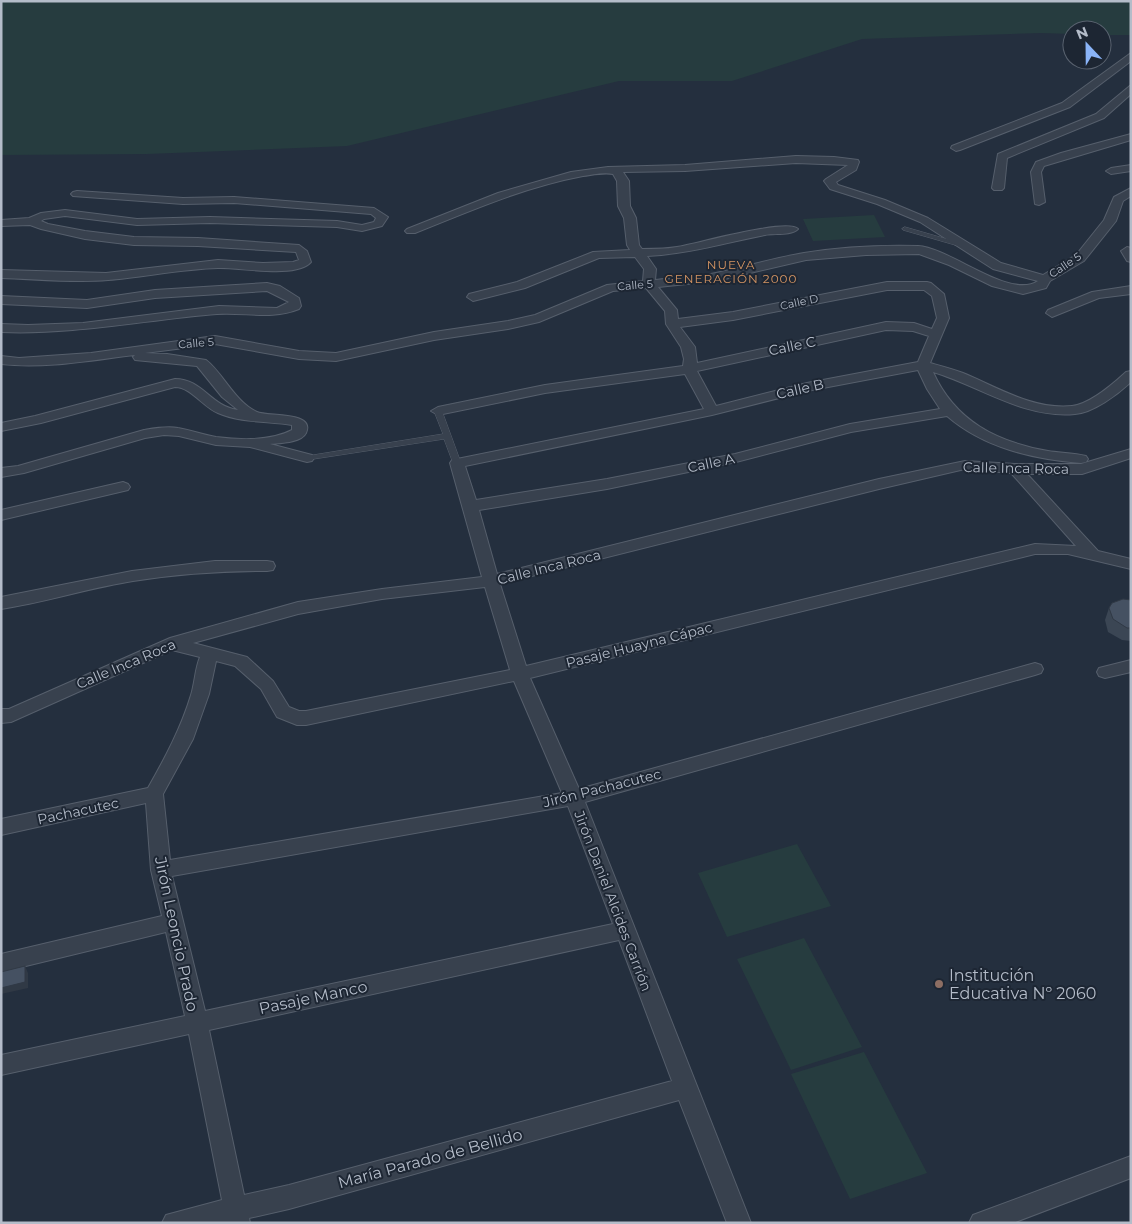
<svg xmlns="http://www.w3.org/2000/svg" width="1132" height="1224" font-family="Montserrat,sans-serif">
	<rect width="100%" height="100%" fill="#242f3e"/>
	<path fill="#263c3f" d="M 1,1 L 1131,1 L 1131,35 L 1102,35 L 1102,30 L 1072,30 L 1072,34 L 1041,33 L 862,39 L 732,81 L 619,81 L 347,146 L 147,154 L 1,155 Z
		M 874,215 L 885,237 L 813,241 L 803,219 Z
		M 797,844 L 831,906 L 727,937 L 698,873 Z
		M 804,938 L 862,1047 L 791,1070 L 737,959 Z
		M 864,1052 L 927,1173 L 850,1199 L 791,1074 Z"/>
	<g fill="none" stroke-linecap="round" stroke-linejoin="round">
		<g stroke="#565f6c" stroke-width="1">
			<path id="service" d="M 905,227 L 964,244 L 965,245 L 962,247 L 903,230 L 902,229 Z
				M 435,409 L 438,409 L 442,411 L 461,463 L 460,465 L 454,465 L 453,463 L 444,439 L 307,460 L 303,458 L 307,456 L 443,434 L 434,411 Z"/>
		</g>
		<g stroke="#565f6c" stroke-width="2">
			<path id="minor" d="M 1131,53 L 1131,61 L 1070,107 L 960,150 L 956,151 L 951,148 L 952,146 L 1062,103 Z
				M 1131,85 L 1131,94 L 1104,118 L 1007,158 L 1004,188 L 1002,190 L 994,190 L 992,188 L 998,154 L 1096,114 Z
				M 1131,134 L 1131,140 L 1044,166 L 1041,172 L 1045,202 L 1039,205 L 1035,204 L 1031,172 L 1036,162 L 1061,153 Z
				M 796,156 L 834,157 L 858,160 L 859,162 L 856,170 L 836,182 L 838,185 L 885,200 L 928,218 L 1001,263 L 1043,275 L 1076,255 L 1104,220 L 1114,197 L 1131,188 L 1131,196 L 1123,201 L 1116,221 L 1084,261 L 1050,281 L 1046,288 L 1023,294 L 992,286 L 949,265 L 919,254 L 866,255 L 806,260 L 716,281 L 658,287 L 677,310 L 678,319 L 733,312 L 887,282 L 927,282 L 931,283 L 944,294 L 949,318 L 930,363 C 941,366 953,369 963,373 C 997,387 1033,410 1072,406 C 1090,404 1113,384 1126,372 L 1131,371 L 1131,382 C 1118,394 1093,413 1075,414 C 1024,419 980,386 933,372 C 955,421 997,442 1048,451 C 1061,453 1074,453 1086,456 L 1088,459 L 1086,462 L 1081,463 C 1033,459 984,448 947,416 L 851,432 L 736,462 L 607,489 L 479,510 L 497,574 L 879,479 L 965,461 L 1015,464 L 1081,464 L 1131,449 L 1131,458 L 1082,474 L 1027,474 L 1098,551 L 1131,559 L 1131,569 L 1068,554 L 1035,554 L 530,678 L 579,789 L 1035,663 L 1041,665 L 1043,669 L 1041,673 L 1035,675 L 585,802 L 751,1223 L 727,1223 L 679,1100 L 289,1209 L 249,1218 L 250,1223 L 162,1223 L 166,1215 L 222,1200 L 189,1034 L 1,1075 L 1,1055 L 185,1016 L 166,932 L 1,972 L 1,954 L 162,916 L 151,870 L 146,803 L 1,835 L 1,819 L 148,788 C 165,758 181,728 191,695 C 195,682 195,669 200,657 L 172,650 L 11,722 L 1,723 L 1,709 L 9,709 L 170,638 L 298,602 L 382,589 L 482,577 L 450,463 L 452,460 L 704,409 L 685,374 L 545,393 L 438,415 L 431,411 L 438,407 L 545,385 L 683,366 L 684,359 L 681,347 L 666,324 L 665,311 L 646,288 L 613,291 L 539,322 L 508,329 L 434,340 L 336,361 L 299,359 L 215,344 L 145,353 L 167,354 L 206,360 C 223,373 235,402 257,412 C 267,417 316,411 306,433 C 301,443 279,443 270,444 L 312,455 L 314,458 L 312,461 L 307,462 L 250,447 L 216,445 L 179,436 L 164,435 L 145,438 L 24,473 L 1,477 L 1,468 L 18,466 L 144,430 C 156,428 167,426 178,428 C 191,430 203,435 216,437 C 239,440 271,441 292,430 L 292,425 C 268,421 241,423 218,413 C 203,407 191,387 175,387 L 41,423 L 1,431 L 1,423 L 35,416 L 175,379 C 203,379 210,406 238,410 L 222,397 L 197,366 L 135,360 L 133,357 L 135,355 C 92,360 46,369 1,364 L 1,356 L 19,358 L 91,353 L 215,336 L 299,351 L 336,353 L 434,332 L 508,321 L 535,315 L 607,285 L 643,281 L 644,269 L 635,257 L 599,258 L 525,288 L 473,301 L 467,297 L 469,294 L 517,282 L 593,252 L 630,250 L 627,245 L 624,218 L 618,206 L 617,181 L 613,174 C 603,172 592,175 583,176 C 524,187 470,211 415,233 L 407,233 L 405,231 L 407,229 L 498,193 L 571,172 L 608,167 L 685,165 ZM 796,163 L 848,165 L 826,179 L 824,181 L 830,189 L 877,204 L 920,222 L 993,269 L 1038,281 C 1009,300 951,248 918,246 C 881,245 841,247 804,253 C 774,258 745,267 716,273 C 696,277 675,278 655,280 L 656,269 L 647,256 C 687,254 725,243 765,235 C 774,233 791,236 798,229 C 787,218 696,244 677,247 C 666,249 653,249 642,249 L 639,245 L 636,218 L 630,206 L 629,181 L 623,172 L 685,171 ZM 887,290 L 924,290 L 932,296 L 937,318 L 932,329 L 914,323 L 886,322 L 697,363 L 695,347 L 680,327 L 733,320 ZM 886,330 L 913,331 L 929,336 L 918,362 L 807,383 L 716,406 L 697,371 ZM 918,370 L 927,389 L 940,409 L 850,424 L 735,454 L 607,479 L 476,500 L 465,466 L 712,415 L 807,391 ZM 965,469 L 1011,473 L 1076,546 L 1035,544 L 526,666 L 500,584 L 879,489 ZM 485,587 L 510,670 L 306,711 L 299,711 L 289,707 L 273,681 L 247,657 L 193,643 L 298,614 L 382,599 ZM 216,661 L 235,666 L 261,689 L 277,717 L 297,725 L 306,725 L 514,681 L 562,793 L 170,860 L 163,794 L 193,739 L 209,694 ZM 568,806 L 613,924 L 205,1011 L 172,876 ZM 619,940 L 672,1081 L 289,1185 L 244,1195 L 209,1030 Z
				M 1131,165 L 1131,171 L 1111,174 L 1106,171 L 1111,168 Z
				M 77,191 L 183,198 L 234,197 L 374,208 L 388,217 L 382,226 L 362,231 L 337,227 L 210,223 L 137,225 L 65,216 L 44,219 L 41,221 L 48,224 L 85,231 L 134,237 L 198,238 L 299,245 L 307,251 L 311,262 C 296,279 239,267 218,268 C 181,269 145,277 108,280 C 74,283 36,279 1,278 L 1,270 L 106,273 L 218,260 L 263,263 L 293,262 L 299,260 L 296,252 L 198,246 L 134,245 L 85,239 L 41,229 L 30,225 L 1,226 L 1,220 L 29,218 L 41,213 L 65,210 L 137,219 L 210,217 L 337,221 L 362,225 L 374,222 L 376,218 L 371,214 L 234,203 L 183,204 L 73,196 L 71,194 L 73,192 Z
				M 1127,247 L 1131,248 L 1131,262 L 1127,261 L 1121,251 Z
				M 267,283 L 280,286 L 299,298 L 301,306 L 299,309 C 272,320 246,312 217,314 C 144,320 74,335 1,332 L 1,324 L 28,325 L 83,323 L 219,306 L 277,308 L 289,302 L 267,291 L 155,298 L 87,308 L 1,304 L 1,296 L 87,300 L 155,290 Z
				M 1131,286 L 1131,294 L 1099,298 L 1052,317 L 1046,313 L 1048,310 L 1092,292 Z
				M 123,482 L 128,484 L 130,487 L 128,490 L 1,520 L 1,510 Z
				M 215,561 L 267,561 L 273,562 L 275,566 L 273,570 L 267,571 C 222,571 178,574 133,581 C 89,588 46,602 1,609 L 1,597 L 132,571 Z
				M 1131,660 L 1131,672 L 1105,678 L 1099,676 L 1097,672 L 1099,668 Z
				M 1131,1156 L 1131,1178 L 1013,1223 L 969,1223 L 973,1215 Z"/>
		</g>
		<use href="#service" fill="#38414e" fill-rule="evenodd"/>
		<use href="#minor" fill="#38414e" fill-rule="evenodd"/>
	</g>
	<path fill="#3b4654" d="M 1131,600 L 1131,641 L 1122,640 L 1108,632 L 1105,620 L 1109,608 Z"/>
	<path fill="#303945" d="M 25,966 L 28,973 L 28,988 L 1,994 L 1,988 Z"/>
	<path fill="#455162" stroke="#303945" d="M 1123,599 L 1131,600 L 1131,628 L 1127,628 L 1113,619 L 1109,608 L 1112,603 Z
		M 25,966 L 25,982 L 1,988 L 1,972 Z"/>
	<circle fill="#8d6e63" stroke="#1d2633" stroke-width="2" cx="939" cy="984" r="5"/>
	<g text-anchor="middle" stroke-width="4" stroke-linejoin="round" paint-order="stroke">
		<g font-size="11" fill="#b4bcc9" stroke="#1d2633">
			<text transform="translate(1065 265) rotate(-34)" y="4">Calle 5</text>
			<text transform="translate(635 285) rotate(-5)" y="4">Calle 5</text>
			<text transform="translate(799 302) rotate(-12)" y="4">Calle D</text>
			<text transform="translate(196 343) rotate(-5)" y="4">Calle 5</text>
		</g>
		<g font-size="12" letter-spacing="1" fill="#d59563" stroke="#1d2633">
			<text x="731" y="269">NUEVA<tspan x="731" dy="14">GENERACIÓN 2000</tspan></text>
		</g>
		<g font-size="14" fill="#b4bcc9" stroke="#1d2633">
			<text transform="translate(792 346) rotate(-12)" y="5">Calle C</text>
			<text transform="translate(800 389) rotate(-13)" y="5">Calle B</text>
			<text transform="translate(711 463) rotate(-12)" y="5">Calle A</text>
			<text transform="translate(1016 468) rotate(1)" y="5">Calle Inca Roca</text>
			<text transform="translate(549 567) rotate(-14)" y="5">Calle Inca Roca</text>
			<text transform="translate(639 645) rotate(-14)" y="5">Pasaje Huayna Cápac</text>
			<text transform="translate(126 664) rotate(-23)" y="5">Calle Inca Roca</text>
			<text transform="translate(602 788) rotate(-14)" y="5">Jirón Pachacutec</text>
			<text transform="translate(78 811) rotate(-12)" y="5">Pachacutec</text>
			<text transform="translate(613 901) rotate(69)" y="5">Jirón Daniel Alcides Carrión</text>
		</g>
		<g font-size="16" fill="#b4bcc9" stroke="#1d2633">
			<text transform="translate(177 934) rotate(78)" y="6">Jirón Leoncio Prado</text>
			<text transform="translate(313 997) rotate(-12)" y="6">Pasaje Manco</text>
			<text transform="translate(430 1158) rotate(-15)" y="6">María Parado de Bellido</text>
		</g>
		<g font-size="16" fill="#b4bcc9" stroke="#1d2633" text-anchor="start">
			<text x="949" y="981">Institución<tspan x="949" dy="18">Educativa Nº 2060</tspan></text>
		</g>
	</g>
	<rect width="1132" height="1224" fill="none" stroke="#b4bcc9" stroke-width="5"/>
	<g transform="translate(1087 45) rotate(338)"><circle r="24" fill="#1d2633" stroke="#59626f"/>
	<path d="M0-4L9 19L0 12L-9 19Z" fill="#8ab4f8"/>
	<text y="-8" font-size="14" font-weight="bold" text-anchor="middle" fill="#b4bcc9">N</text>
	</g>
</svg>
